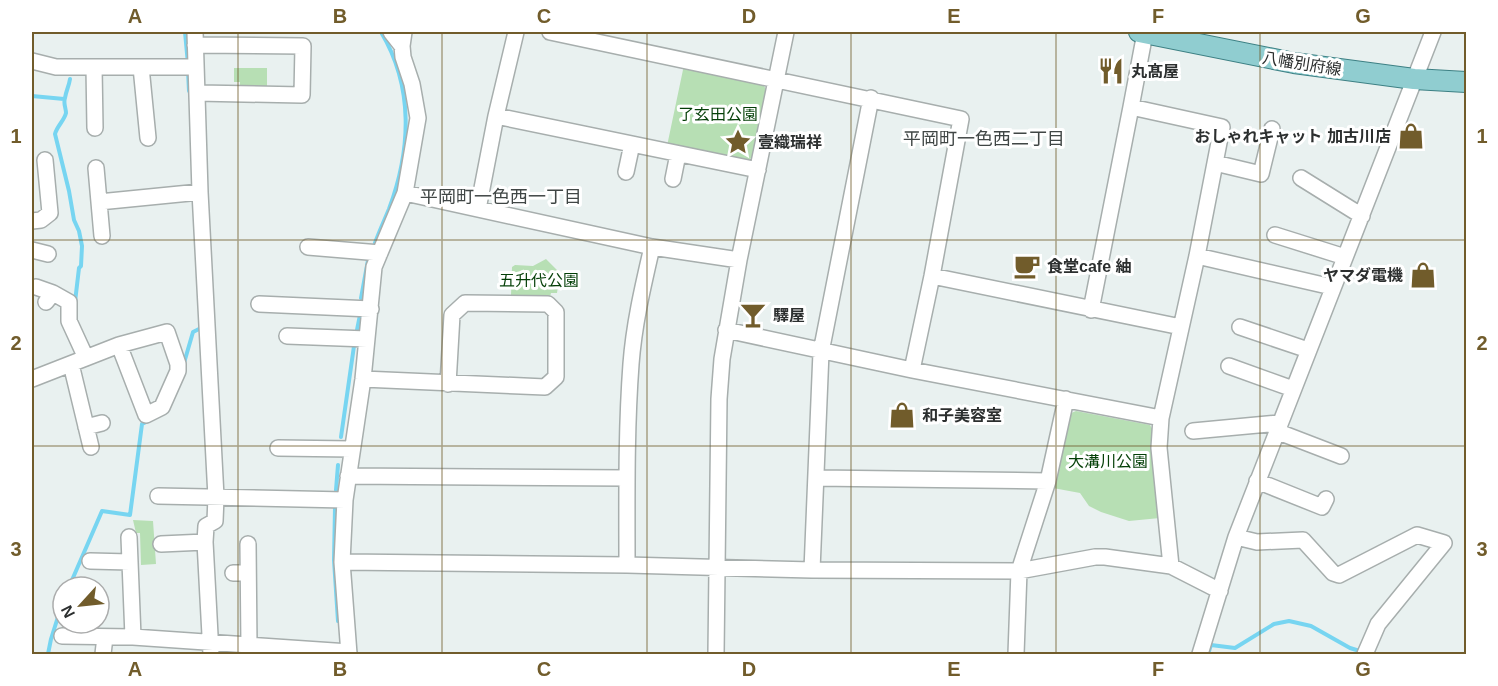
<svg xmlns="http://www.w3.org/2000/svg" width="1498" height="686" font-family="Arial,'Noto Sans JP',sans-serif">
	<rect width="100%" height="100%" fill="#e9f1f0"/>
	<path fill="#b7dfb4" d="M 684,65 L 761,81 L 767,91 L 753,157 L 745,162 L 667,146 Z
		M 234,68 L 267,68 L 267,89 L 240,88 L 240,82 L 234,82 Z
		M 546,259 L 560,273 L 557,293 L 551,293 L 550,297 L 511,295 L 512,267 L 515,265 L 533,266 Z
		M 1076,411 L 1150,425 L 1155,434 L 1160,518 L 1129,521 L 1101,512 L 1089,506 L 1080,493 L 1053,488 L 1069,414 Z
		M 133,520 L 153,521 L 156,564 L 141,565 L 140,533 L 136,533 Z"/>
	<g fill="none" stroke-linecap="round" stroke-linejoin="round">
		<path stroke="#77d5f1" stroke-width="4" d="M 185,32 L 188,64
			M 87,60 L 181,60
			M 188,71 L 189,91
			M 70,79 C 69,86 66,91 65,98 C 63,103 66,108 66,113 C 64,121 57,126 55,134 L 69,191 L 74,220 L 79,231 L 82,246 L 81,266 L 79,268 L 75,302
			M 32,96 L 64,99
			M 375,243 C 379,232 384,221 389,209 C 411,150 414,87 381,32
			M 361,298 L 368,260
			M 357,330 L 360,315
			M 184,363 L 193,332 L 203,327
			M 341,437 L 354,346
			M 336,490 L 338,465
			M 335,508 L 334,560 L 338,621
			M 69,587 L 102,511 L 130,515 L 142,424 L 148,421
			M 48,654 L 51,639 L 63,601
			M 1208,654 L 1211,645 L 1235,648 L 1274,624 L 1289,621 L 1311,626 L 1350,648 L 1363,652"/>
		<g stroke="#a7aead" stroke-width="18">
			<path id="minor" d="M 195,32 L 200,192 L 216,497 L 215,521 L 206,526 L 205,542 L 211,654
				M 391,32 L 402,46
				M 550,32 L 961,119 L 932,276 L 912,370
				M 1145,33 L 1131,107 L 1222,127 L 1197,256 L 1161,418 L 1159,448 L 1171,566
				M 195,45 L 303,46 L 302,95 L 197,93
				M 32,61 L 56,67 L 196,67
				M 94,67 L 95,128
				M 141,67 L 148,138
				M 496,116 L 758,170
				M 1215,163 L 1261,174 L 1272,129
				M 96,168 L 99,202 L 200,192
				M 626,172 L 632,144
				M 1301,178 L 1362,216
				M 673,179 L 678,154
				M 405,193 L 652,247 L 739,260
				M 99,202 L 102,236
				M 478,209 L 496,116 L 516,32
				M 32,221 L 41,220 L 50,213 L 45,160
				M 1275,235 L 1345,257
				M 308,247 L 380,253
				M 32,250 L 48,254
				M 1197,256 L 1332,287
				M 932,276 L 1181,327
				M 36,287 L 53,293
				M 46,302 L 53,293 L 69,302 L 69,321 L 86,358
				M 259,304 L 371,309
				M 1091,310 L 1131,107
				M 1240,327 L 1308,350
				M 726,330 L 912,370 L 1161,418
				M 287,336 L 367,339
				M 71,364 L 91,447
				M 1229,366 L 1293,389
				M 32,379 L 119,345 L 167,332 L 178,364 L 178,371 L 162,407 L 146,415 L 119,345
				M 363,379 L 545,387 L 556,377 L 556,312 L 548,304 L 465,303 L 452,315 L 448,384
				M 86,427 L 102,423
				M 1193,431 L 1279,423
				M 1276,431 L 1341,456
				M 278,448 L 352,449
				M 348,476 L 627,478
				M 816,478 L 1048,481
				M 1257,481 L 1322,507 L 1326,499
				M 158,496 L 345,500
				M 129,537 L 133,637
				M 1236,537 L 1257,542 L 1303,540 L 1333,573 L 1339,575 L 1417,535 L 1444,543 L 1378,624 L 1365,654
				M 161,544 L 205,542
				M 248,544 L 249,646
				M 90,561 L 130,562
				M 342,562 L 627,565 L 812,570 L 1019,571 L 1095,557 L 1105,557 L 1171,566 L 1220,591
				M 627,565 C 627,498 626,431 631,364 C 634,324 643,286 652,247
				M 812,570 L 821,352 L 871,98
				M 233,573 L 248,573
				M 62,636 L 133,637 L 349,652
				M 103,654 L 105,637
				M 349,654 L 342,562 L 345,500 L 363,379 L 374,267 L 405,193 L 418,118 L 412,84 L 403,57 L 402,46 L 404,32
				M 716,654 L 719,399 L 722,359 L 739,260 L 786,32
				M 1016,654 L 1019,571 L 1048,481 L 1066,399
				M 1200,654 L 1236,537 L 1433,32"/>
		</g>
		<g stroke="#3d8084" stroke-width="22">
			<path id="major" d="M 1139,32 L 1294,63 L 1414,79 L 1466,82"/>
		</g>
		<use href="#minor" stroke="#fff" stroke-width="15"/>
		<use href="#major" stroke="#90cdd0" stroke-width="20"/>
	</g>
	<path fill="none" stroke="#715c2b" stroke-width="1.5" stroke-opacity="0.55" d="M 238,32 L 238,654M 442,32 L 442,654M 647,32 L 647,654M 851,32 L 851,654M 1056,32 L 1056,654M 1260,32 L 1260,654M 32,240 L 1466,240M 32,446 L 1466,446"/>
	<defs>
		<g id="restaurant-bare" transform="scale(2.07)"><path d="M-5-6h1v4h1v-4h1v4h1v-4h1v5L-1.5 .5V6h-2V.5L-5-1ZM5-6V6H3V1.5H1.5Q1.5-4 5-6Z" fill="#715c2b" stroke="#fff" stroke-width="2.5" paint-order="stroke"/></g>
		<g id="shop-bare" transform="scale(2.07)"><path d="M-5-2.5h2.3a2.7 3.5 0 0 1 5.4 0H5L5.5 6h-11ZM-1.5-2.5h3a1.5 2.3 0 0 0-3 0Z" fill="#715c2b" stroke="#fff" stroke-width="2.5" paint-order="stroke"/></g>
		<g id="sight-bare" transform="scale(2.07)"><path d="M0-6L1.8-2.2L6-1.7L2.9 1.2L3.7 5.4L0 3.3L-3.7 5.4L-2.9 1.2L-6-1.7L-1.8-2.2Z" fill="#715c2b" stroke="#fff" stroke-width="2.5" paint-order="stroke"/></g>
		<g id="cafe-bare" transform="scale(2.07)"><path d="M-5.5-4.5H6V0H3Q3 3.5 0 3.5H-2.5Q-5.5 3.5-5.5 0ZM3-3.2v2h1.7v-2ZM-6 4.5H4V6H-6Z" fill="#715c2b" stroke="#fff" stroke-width="2.5" paint-order="stroke"/></g>
		<g id="bar-bare" transform="scale(2.07)"><path d="M-6-5H6L.8 .8V4.5H3.5V6h-7V4.5H-.8V.8Z" fill="#715c2b" stroke="#fff" stroke-width="2.5" paint-order="stroke"/></g>
	</defs>
	<g fill-rule="evenodd">
		<use href="#restaurant-bare" x="1111" y="71"/>
		<use href="#shop-bare" x="1411" y="136"/>
		<use href="#sight-bare" x="738" y="142"/>
		<use href="#cafe-bare" x="1027" y="266"/>
		<use href="#shop-bare" x="1423" y="275"/>
		<use href="#bar-bare" x="753" y="315"/>
		<use href="#shop-bare" x="902" y="415"/>
	</g>
	<g text-anchor="middle" stroke-width="6" stroke-linejoin="round" paint-order="stroke">
		<g font-size="16" fill="#2c2f2f" stroke="#fff">
			<text transform="translate(1302 63) rotate(9)" y="6">八幡別府線</text>
		</g>
		<g font-size="16" font-weight="bold" fill="#2c2f2f" stroke="#fff" text-anchor="start">
			<text x="1131" y="77">丸髙屋</text>
			<text x="1391" y="142" text-anchor="end">おしゃれキャット 加古川店</text>
			<text x="758" y="148">壹織瑞祥</text>
			<text x="1047" y="272">食堂cafe 紬</text>
			<text x="1403" y="281" text-anchor="end">ヤマダ電機</text>
			<text x="773" y="321">驛屋</text>
			<text x="922" y="421">和子美容室</text>
		</g>
		<g font-size="16" fill="#043f07" stroke="#fff">
			<text x="718" y="120">了玄田公園</text>
			<text x="539" y="286">五升代公園</text>
			<text x="1108" y="467">大溝川公園</text>
		</g>
		<g font-size="18" fill="#404645" stroke="#fff">
			<text x="984" y="145">平岡町一色西二丁目</text>
			<text x="501" y="203">平岡町一色西一丁目</text>
		</g>
	</g>
	<rect width="1498" height="686" fill="none" stroke="#ffffff" stroke-width="66"/>
	<g transform="translate(81 605) rotate(243)"><circle r="28" fill="#ffffff" stroke="#abacac" stroke-width="1.5"/>
	<path d="M0-4.5L10 22L0 15L-10 22Z" fill="#715c2b"/>
	<text y="-9" font-size="16" font-weight="bold" text-anchor="middle" fill="#2c2f2f">N</text>
	</g>
	<rect x="33" y="33" width="1432" height="620" fill="none" stroke="#715c2b" stroke-width="2"/>
	<g font-size="20" text-anchor="middle" font-weight="bold" fill="#715c2b">
		<text x="135" y="23">A</text>
		<text x="340" y="23">B</text>
		<text x="544" y="23">C</text>
		<text x="749" y="23">D</text>
		<text x="954" y="23">E</text>
		<text x="1158" y="23">F</text>
		<text x="1363" y="23">G</text>
		<text x="16" y="143">1</text>
		<text x="1482" y="143">1</text>
		<text x="16" y="350">2</text>
		<text x="1482" y="350">2</text>
		<text x="16" y="556">3</text>
		<text x="1482" y="556">3</text>
		<text x="135" y="676">A</text>
		<text x="340" y="676">B</text>
		<text x="544" y="676">C</text>
		<text x="749" y="676">D</text>
		<text x="954" y="676">E</text>
		<text x="1158" y="676">F</text>
		<text x="1363" y="676">G</text>
	</g>
</svg>
